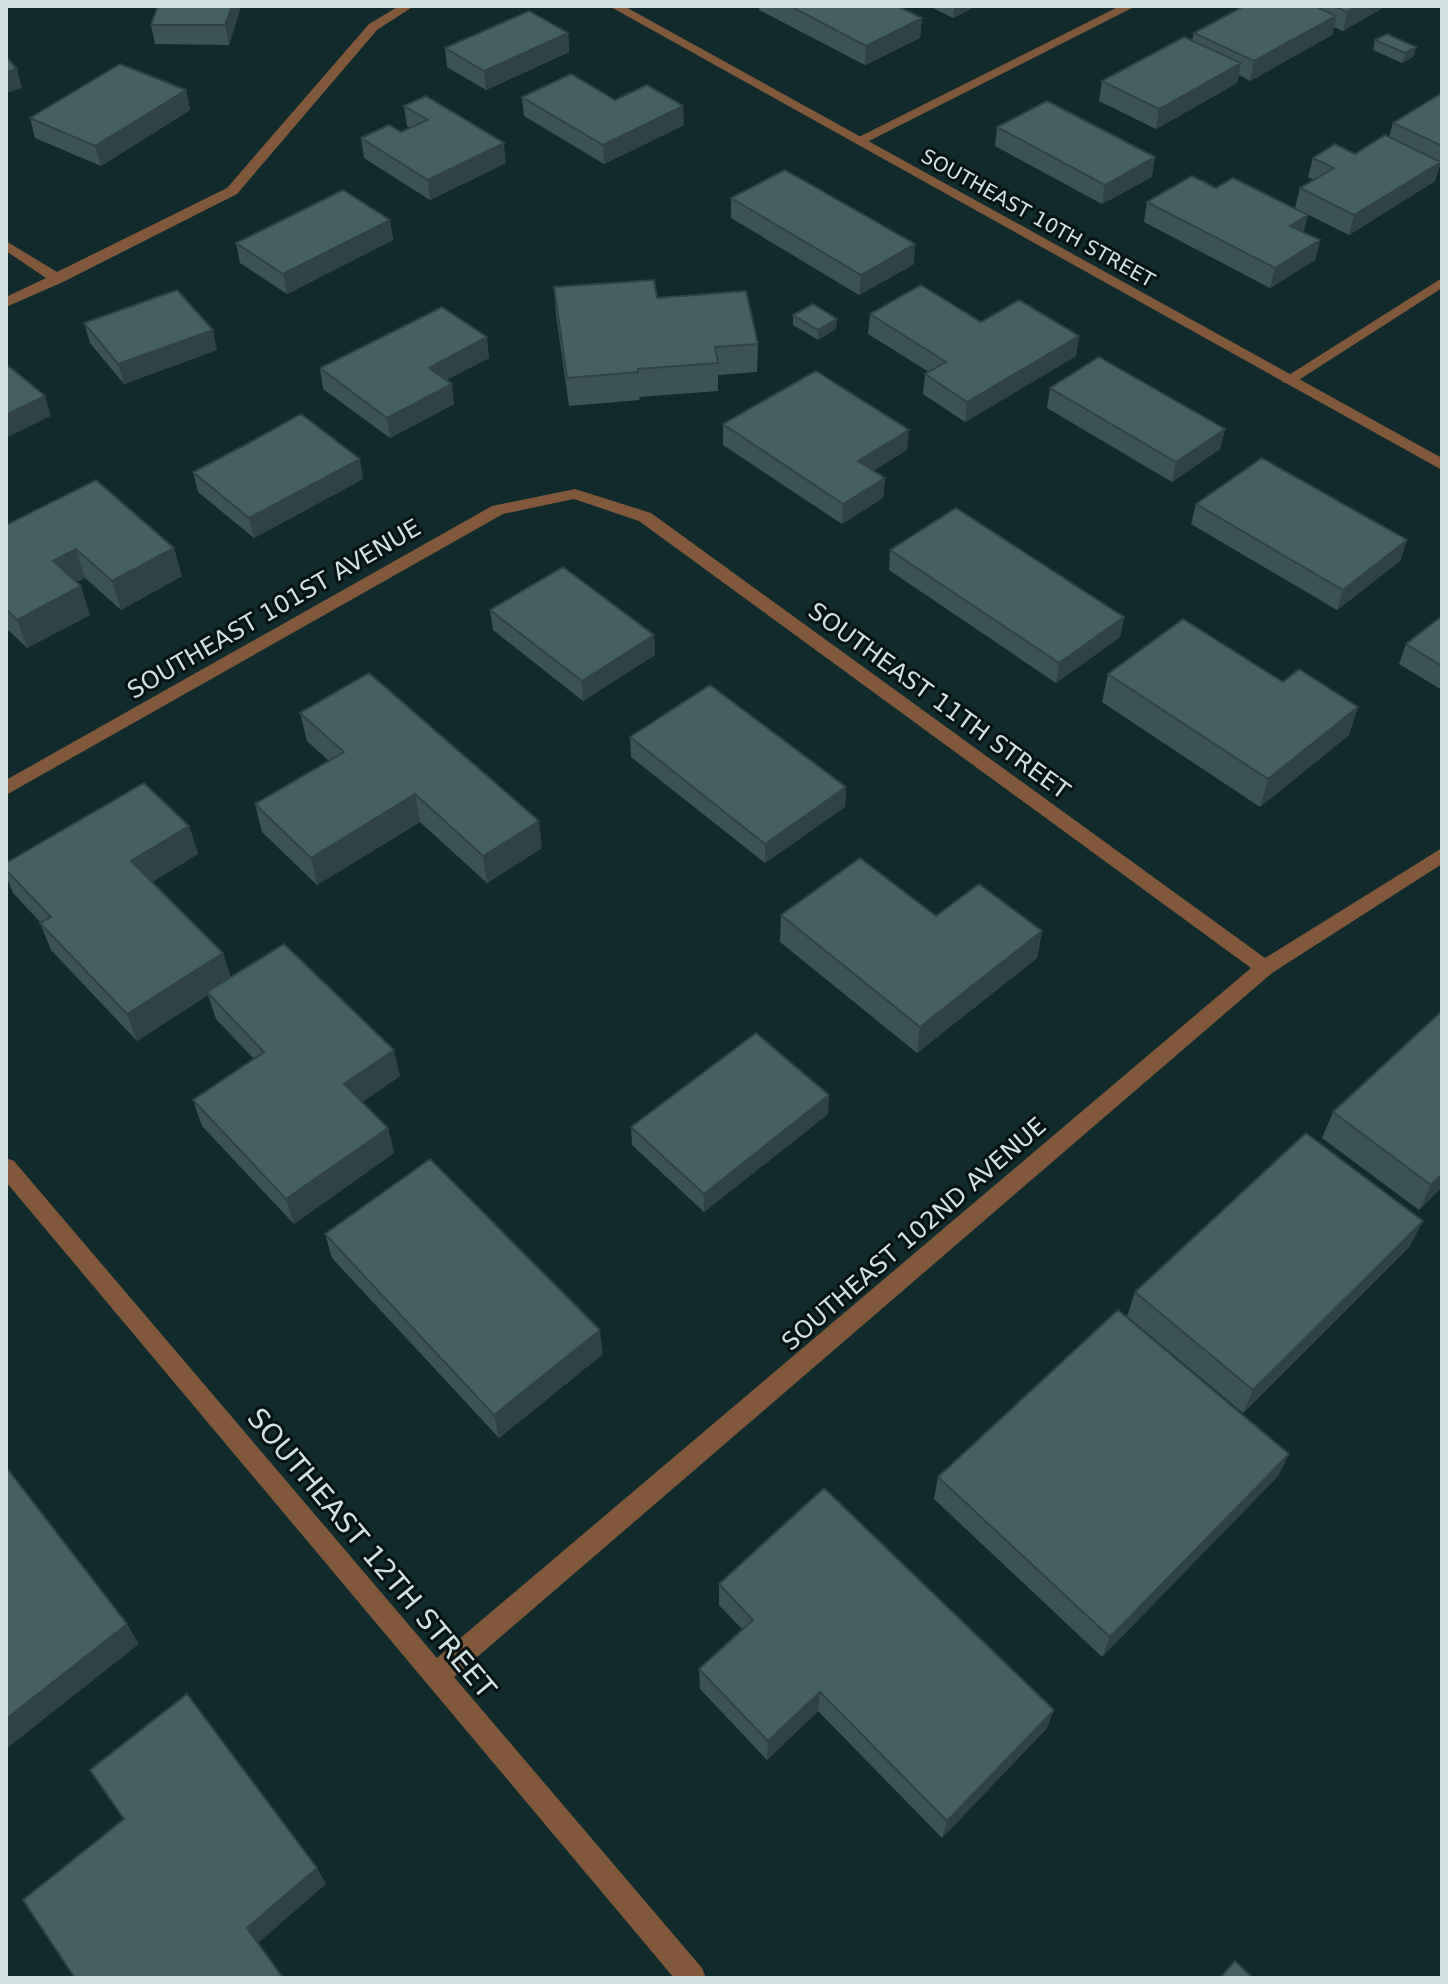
<svg xmlns="http://www.w3.org/2000/svg" width="1448" height="1984" font-family="'DejaVu Sans',sans-serif">
	<rect width="100%" height="100%" fill="#112b2c"/>
	<g fill="none" stroke-linecap="round" stroke-linejoin="round">
		<path fill="#815839" fill-rule="evenodd" d="M 399,6 L 414,6 L 377,30 L 237,194 L 63,282 L 6,307 L 6,297 L 46,278 L 6,251 L 6,241 L 57,272 L 227,188 L 369,24 Z
			M 1120,6 L 1136,6 L 863,144 L 851,141 Z
			M 1442,278 L 1442,288 L 1294,383 L 1284,383 L 1281,380 Z
			M 575,489 L 651,513 L 1265,958 L 1442,848 L 1442,864 L 1272,973 L 454,1677 L 702,1968 L 706,1978 L 674,1978 L 6,1182 L 6,1158 L 14,1161 L 437,1658 L 1251,968 L 639,521 L 574,499 L 503,514 L 6,795 L 6,780 L 492,506 Z"/>
		<path fill="#815839" fill-rule="evenodd" d="M 609,6 L 624,6 L 1442,458 L 1442,470 Z"/>
	</g>
	<path fill="#3b5353" d="M 158,6 L 241,6 L 229,45 L 155,44 L 151,25 Z
		M 760,6 L 897,6 L 922,18 L 920,38 L 865,65 L 759,10 Z
		M 929,6 L 976,6 L 953,18 Z
		M 1244,6 L 1386,6 L 1343,31 L 1334,27 L 1332,35 L 1250,81 L 1239,75 L 1237,83 L 1156,129 L 1099,101 L 1102,81 L 1192,40 L 1194,33 Z
		M 568,33 L 569,52 L 486,90 L 447,67 L 445,48 Z
		M 1375,40 L 1416,47 L 1413,57 L 1402,63 L 1373,50 Z
		M 186,90 L 190,110 L 101,166 L 35,138 L 30,118 Z
		M 1442,93 L 1442,168 L 1439,167 L 1435,181 L 1349,235 L 1295,208 L 1300,188 L 1314,180 L 1308,177 L 1313,158 L 1355,154 L 1389,137 L 1393,123 Z
		M 522,97 L 615,100 L 684,125 L 604,164 L 524,116 Z
		M 404,106 L 506,163 L 430,200 L 364,158 L 361,138 L 401,132 L 411,128 L 407,126 Z
		M 997,127 L 1152,177 L 1102,204 L 995,146 Z
		M 1216,188 L 1308,215 L 1303,232 L 1320,240 L 1315,260 L 1270,288 L 1144,222 L 1147,202 Z
		M 731,198 L 914,264 L 859,295 L 731,218 Z
		M 390,220 L 393,240 L 287,294 L 240,263 L 236,243 Z
		M 554,287 L 657,298 L 758,344 L 757,372 L 718,375 L 718,391 L 639,397 L 640,400 L 569,406 L 556,315 Z
		M 870,314 L 981,322 L 1079,336 L 1076,356 L 965,422 L 923,394 L 925,374 L 929,372 L 868,334 Z
		M 793,315 L 836,329 L 818,340 L 793,325 Z
		M 84,323 L 217,350 L 124,384 L 90,343 Z
		M 489,358 L 446,380 L 454,404 L 390,438 L 323,389 L 320,368 Z
		M 1050,388 L 1225,429 L 1220,449 L 1172,482 L 1047,408 Z
		M 723,424 L 907,450 L 873,470 L 885,478 L 883,498 L 842,524 L 723,445 Z
		M 193,472 L 363,479 L 254,538 L 198,492 Z
		M 1196,504 L 1407,540 L 1400,561 L 1337,610 L 1191,524 Z
		M 6,525 L 182,576 L 121,610 L 85,578 L 76,582 L 90,615 L 27,648 L 6,628 Z
		M 890,550 L 1124,617 L 1120,637 L 1056,683 L 889,570 Z
		M 490,610 L 654,635 L 655,655 L 583,701 L 493,630 Z
		M 1442,616 L 1442,690 L 1399,664 L 1406,644 Z
		M 1108,674 L 1349,735 L 1260,807 L 1102,702 Z
		M 300,713 L 542,848 L 487,883 L 420,822 L 317,885 L 262,832 L 255,804 L 329,761 L 307,741 Z
		M 630,737 L 846,787 L 845,807 L 765,863 L 631,757 Z
		M 189,826 L 198,854 L 152,882 L 231,977 L 400,1076 L 362,1102 L 388,1128 L 394,1153 L 294,1224 L 202,1126 L 193,1100 L 254,1059 L 216,1019 L 208,995 L 137,1041 L 51,950 L 40,923 L 41,923 L 13,893 L 6,876 L 6,863 Z
		M 781,915 L 936,916 L 1042,931 L 1037,958 L 917,1053 L 780,942 Z
		M 1442,1011 L 1442,1187 L 1419,1210 L 1322,1138 L 1333,1112 Z
		M 828,1114 L 704,1212 L 632,1145 L 631,1127 Z
		M 325,1234 L 603,1354 L 499,1438 L 332,1258 Z
		M 1410,1246 L 1243,1413 L 1127,1316 L 1135,1292 Z
		M 1289,1454 L 1278,1476 L 1102,1657 L 934,1499 L 938,1477 Z
		M 719,1584 L 1047,1728 L 942,1838 L 818,1711 L 767,1760 L 700,1689 L 699,1669 L 743,1630 L 719,1605 Z"/>
	<path fill="#304344" d="M 232,6 L 241,6 L 229,45 L 225,25 Z
		M 954,6 L 976,6 L 953,18 Z
		M 1358,6 L 1386,6 L 1343,31 L 1347,12 Z
		M 1336,16 L 1332,35 L 1250,81 L 1254,61 Z
		M 922,18 L 920,38 L 865,65 L 866,46 Z
		M 568,33 L 569,52 L 486,90 L 484,71 Z
		M 1416,47 L 1413,57 L 1402,63 L 1405,53 Z
		M 1241,63 L 1237,83 L 1156,129 L 1159,109 Z
		M 17,69 L 22,88 L 6,93 L 6,72 Z
		M 186,90 L 190,110 L 101,166 L 95,146 Z
		M 683,106 L 684,125 L 604,164 L 603,145 Z
		M 504,143 L 506,163 L 430,200 L 428,180 Z
		M 1155,157 L 1152,177 L 1102,204 L 1105,185 Z
		M 1441,162 L 1435,181 L 1349,235 L 1354,215 Z
		M 1308,215 L 1303,235 L 1290,226 Z
		M 390,220 L 393,240 L 287,294 L 283,274 Z
		M 1320,240 L 1315,260 L 1270,288 L 1275,268 Z
		M 915,244 L 914,264 L 859,295 L 861,275 Z
		M 837,319 L 836,329 L 818,340 L 818,330 Z
		M 213,330 L 217,350 L 124,384 L 118,364 Z
		M 1079,336 L 1076,356 L 965,422 L 967,402 Z
		M 487,337 L 489,358 L 431,388 L 429,368 Z
		M 452,384 L 454,404 L 390,438 L 387,418 Z
		M 45,396 L 51,416 L 6,438 L 6,415 Z
		M 1225,429 L 1220,449 L 1172,482 L 1176,462 Z
		M 909,430 L 907,450 L 857,481 L 858,461 Z
		M 360,459 L 363,479 L 254,538 L 249,518 Z
		M 885,478 L 883,498 L 842,524 L 843,504 Z
		M 1407,540 L 1400,561 L 1337,610 L 1343,590 Z
		M 174,548 L 182,576 L 121,610 L 112,581 Z
		M 76,549 L 85,578 L 62,589 L 53,561 Z
		M 81,586 L 90,615 L 27,648 L 17,620 Z
		M 1124,617 L 1120,637 L 1056,683 L 1059,663 Z
		M 654,635 L 655,655 L 583,701 L 582,681 Z
		M 1358,707 L 1349,735 L 1260,807 L 1268,779 Z
		M 846,787 L 845,807 L 765,863 L 765,844 Z
		M 415,794 L 420,822 L 317,885 L 311,858 Z
		M 539,821 L 542,848 L 487,883 L 483,856 Z
		M 189,826 L 198,854 L 140,889 L 131,861 Z
		M 1042,931 L 1037,958 L 917,1053 L 920,1027 Z
		M 223,953 L 232,980 L 207,992 L 208,995 L 137,1041 L 127,1014 Z
		M 394,1050 L 400,1076 L 351,1110 L 344,1084 Z
		M 829,1095 L 828,1114 L 704,1212 L 704,1194 Z
		M 388,1128 L 394,1153 L 294,1224 L 286,1199 Z
		M 1442,1174 L 1442,1187 L 1419,1210 L 1431,1185 Z
		M 1423,1221 L 1410,1246 L 1243,1413 L 1253,1390 Z
		M 600,1330 L 603,1354 L 499,1438 L 494,1415 Z
		M 1289,1454 L 1278,1476 L 1102,1657 L 1110,1637 Z
		M 127,1624 L 139,1644 L 6,1749 L 6,1719 Z
		M 820,1692 L 818,1711 L 767,1760 L 768,1741 Z
		M 1054,1710 L 1047,1728 L 942,1838 L 947,1821 Z
		M 317,1868 L 326,1884 L 258,1943 L 247,1928 Z"/>
	<path fill="#456061" stroke="#304344" stroke-width="2" d="M 158,6 L 232,6 L 225,25 L 151,25 Z
		M 790,6 L 897,6 L 922,18 L 866,46 Z
		M 1244,6 L 1315,6 L 1336,16 L 1254,61 L 1194,33 Z
		M 1334,6 L 1358,6 L 1347,12 Z
		M 529,11 L 568,33 L 484,71 L 445,48 Z
		M 1387,34 L 1416,47 L 1405,53 L 1375,40 Z
		M 1184,37 L 1241,63 L 1159,109 L 1102,81 Z
		M 6,57 L 17,69 L 6,72 Z
		M 120,64 L 186,90 L 95,146 L 30,118 Z
		M 571,74 L 615,100 L 647,85 L 683,106 L 603,145 L 522,97 Z
		M 1442,93 L 1442,146 L 1393,123 Z
		M 426,96 L 504,143 L 428,180 L 361,138 L 389,125 L 401,132 L 428,120 L 404,106 Z
		M 1047,101 L 1155,157 L 1105,185 L 997,127 Z
		M 1385,135 L 1441,162 L 1354,215 L 1300,188 L 1334,168 L 1313,158 L 1335,144 L 1355,154 Z
		M 785,170 L 915,244 L 861,275 L 731,198 Z
		M 1192,176 L 1216,188 L 1233,178 L 1308,215 L 1290,226 L 1320,240 L 1275,268 L 1147,202 Z
		M 343,190 L 390,220 L 283,274 L 236,243 Z
		M 654,280 L 657,298 L 746,291 L 758,344 L 715,347 L 718,363 L 638,369 L 638,372 L 567,378 L 554,287 Z
		M 921,285 L 981,322 L 1019,300 L 1079,336 L 967,402 L 925,374 L 946,362 L 870,314 Z
		M 177,290 L 213,330 L 118,364 L 84,323 Z
		M 813,304 L 837,319 L 818,330 L 793,315 Z
		M 442,307 L 487,337 L 429,368 L 452,384 L 387,418 L 320,368 Z
		M 1099,357 L 1225,429 L 1176,462 L 1050,388 Z
		M 6,364 L 45,396 L 6,415 Z
		M 816,371 L 909,430 L 858,461 L 885,478 L 843,504 L 723,424 Z
		M 301,414 L 360,459 L 249,518 L 193,472 L 249,443 Z
		M 1262,458 L 1407,540 L 1343,590 L 1196,504 Z
		M 96,480 L 174,548 L 112,581 L 76,549 L 53,561 L 81,586 L 17,620 L 6,609 L 6,525 Z
		M 956,508 L 1124,617 L 1059,663 L 890,550 Z
		M 563,567 L 654,635 L 582,681 L 490,610 Z
		M 1442,616 L 1442,666 L 1406,644 Z
		M 1183,619 L 1283,682 L 1299,669 L 1358,707 L 1268,779 L 1108,674 Z
		M 369,673 L 539,821 L 483,856 L 415,794 L 311,858 L 255,804 L 344,752 L 300,713 Z
		M 710,685 L 846,787 L 765,844 L 630,737 Z
		M 144,783 L 189,826 L 131,861 L 223,953 L 127,1014 L 40,923 L 51,917 L 6,870 L 6,863 Z
		M 860,858 L 936,916 L 979,884 L 1042,931 L 920,1027 L 781,915 Z
		M 284,944 L 394,1050 L 344,1084 L 388,1128 L 286,1199 L 193,1100 L 264,1052 L 207,992 Z
		M 1442,1011 L 1442,1174 L 1431,1185 L 1333,1112 Z
		M 756,1033 L 829,1095 L 704,1194 L 631,1127 Z
		M 1306,1133 L 1423,1221 L 1253,1390 L 1135,1292 Z
		M 430,1159 L 600,1330 L 494,1415 L 325,1234 Z
		M 1118,1310 L 1289,1454 L 1110,1637 L 938,1477 Z
		M 6,1467 L 127,1624 L 6,1719 Z
		M 824,1488 L 1054,1710 L 947,1821 L 820,1692 L 768,1741 L 699,1669 L 753,1620 L 719,1584 Z
		M 187,1694 L 317,1868 L 247,1928 L 283,1978 L 75,1978 L 23,1900 L 124,1819 L 90,1770 Z
		M 1235,1961 L 1253,1978 L 1220,1978 Z"/>
	<g text-anchor="middle" stroke-width="6" stroke-linejoin="round" paint-order="stroke">
		<g font-size="20" fill="#d2e1e1" stroke="#071212">
			<text transform="translate(1038 218) rotate(29)" y="7">SOUTHEAST 10TH STREET</text>
		</g>
		<g font-size="24" fill="#d2e1e1" stroke="#071212">
			<text transform="translate(274 609) rotate(-30)" y="8">SOUTHEAST 101ST AVENUE</text>
			<text transform="translate(939 701) rotate(36)" y="8">SOUTHEAST 11TH STREET</text>
			<text transform="translate(914 1234) rotate(-41)" y="8">SOUTHEAST 102ND AVENUE</text>
		</g>
		<g font-size="28" fill="#d2e1e1" stroke="#071212">
			<text transform="translate(372 1553) rotate(50)" y="10">SOUTHEAST 12TH STREET</text>
		</g>
	</g>
	<rect width="1448" height="1984" fill="none" stroke="#d2e1e1" stroke-width="16"/>
</svg>
